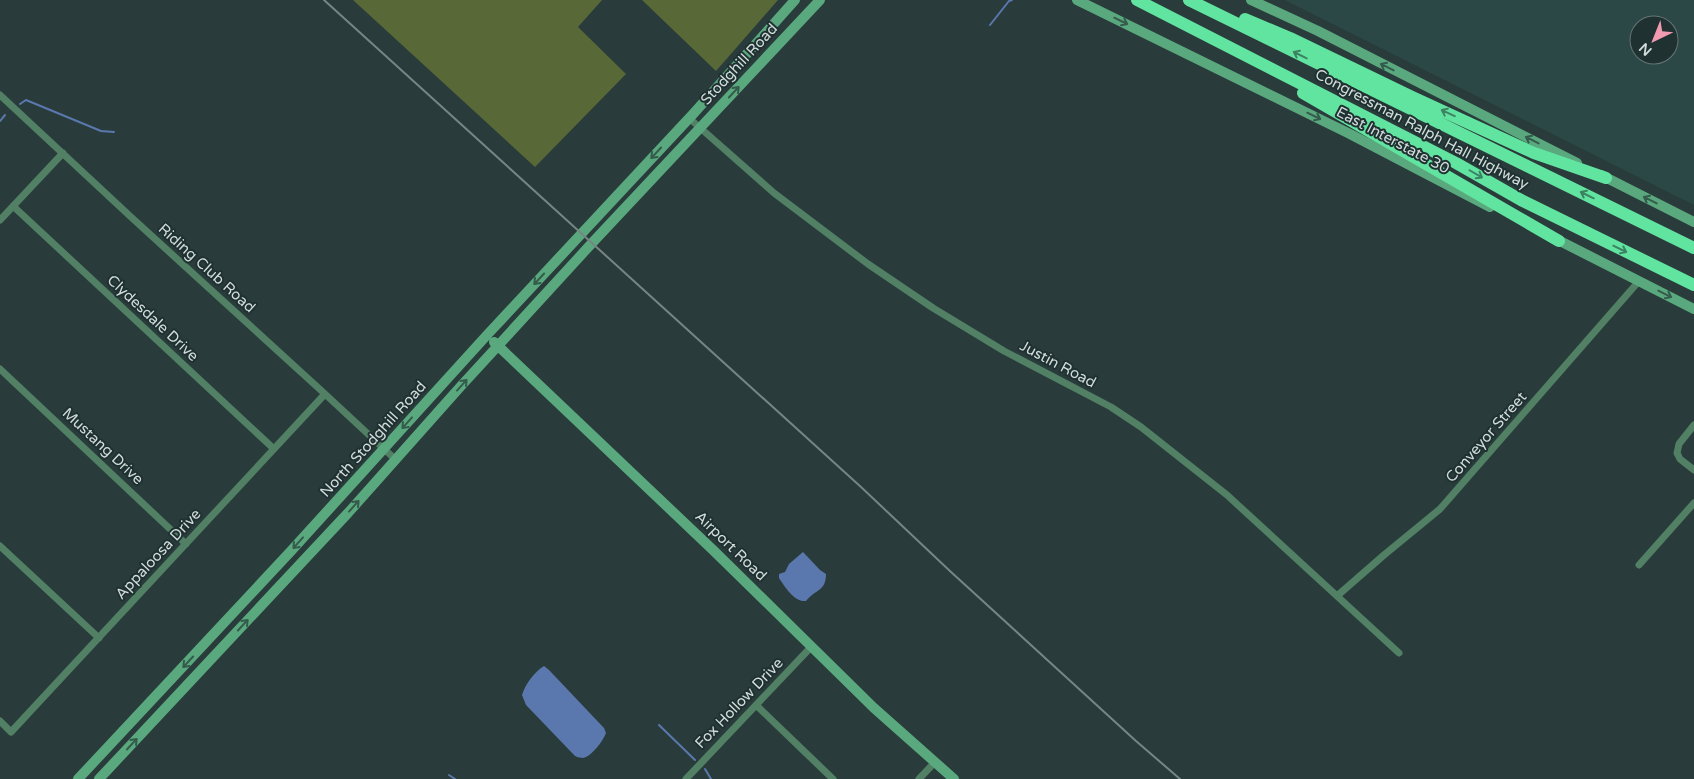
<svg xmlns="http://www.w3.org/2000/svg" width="1694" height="779" font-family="'Varela Round',sans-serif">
	<rect width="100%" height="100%" fill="#293c3b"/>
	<path fill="#2b4746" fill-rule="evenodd" d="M 1285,0 L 1694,0 L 1694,205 ZM 1639,25 L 1669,25 L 1669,55 L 1639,55 Z"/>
	<path fill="#586837" d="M 353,0 L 602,0 L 578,27 L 626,74 L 535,167 Z
		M 642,0 L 778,0 L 716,71 Z"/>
	<path fill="#5a78ad" d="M 803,552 L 820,570 L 826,574 C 826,591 816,589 806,601 C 794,602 785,587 779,578 L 779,574 L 785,572 L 789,564 Z
		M 544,666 L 549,670 L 604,728 L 606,733 C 603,741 592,756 583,758 C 582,758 576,757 575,756 L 526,705 L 522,695 C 525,685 534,672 544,666 Z"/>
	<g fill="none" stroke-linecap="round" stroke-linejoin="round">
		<path stroke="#5a78ad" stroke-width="2" d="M 990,25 L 1009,1 L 1012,0
			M 20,104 L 26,100 L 101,131 L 114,132
			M 0,121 L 5,115
			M 659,725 L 695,760
			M 705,769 L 711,779
			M 449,775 L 455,779"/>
		<path stroke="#518065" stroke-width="7" d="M 0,95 L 131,217 L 325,394 L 396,460
			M 689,118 L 774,193 L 868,264 L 933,308 L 1004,351 L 1111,407 L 1141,427 L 1227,495 L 1399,653
			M 13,206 L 274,449
			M 0,220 L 63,153
			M 0,369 L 186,544
			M 1694,425 L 1679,444 L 1677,453 L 1680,459 L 1694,470
			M 0,546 L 99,638
			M 1639,565 L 1694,503
			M 1337,596 L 1384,555 L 1440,509 L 1639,281
			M 756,705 L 833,779
			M 0,721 L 11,732 L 325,394
			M 686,779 L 812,646
			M 919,779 L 935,762"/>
		<path stroke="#5aa97e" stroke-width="10" d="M 1077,0 L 1350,134 L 1490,207
			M 1251,0 L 1318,31 L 1577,163
			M 1601,175 L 1694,222
			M 1552,237 L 1694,309
			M 494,342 L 713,550 L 874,708 L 954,779
			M 78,779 L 291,551 L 487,335 L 694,113 L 795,0
			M 99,779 L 348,513 L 461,386 L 593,242 L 820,0"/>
		<path stroke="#62e4a1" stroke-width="12" d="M 1137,0 L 1456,163 L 1521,200 L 1694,285
			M 1189,0 L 1694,248
			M 1245,19 L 1290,38 L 1412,97 L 1534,153 L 1606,178
			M 1303,93 L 1559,241"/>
		<path stroke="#778685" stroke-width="2" d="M 324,0 L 861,487 L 951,572 L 1136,741 L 1180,779"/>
	</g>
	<defs><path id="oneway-shaft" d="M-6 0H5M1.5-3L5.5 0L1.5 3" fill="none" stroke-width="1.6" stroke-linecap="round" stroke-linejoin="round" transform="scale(1.25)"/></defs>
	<g stroke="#345b4c">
		<use href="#oneway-shaft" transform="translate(1121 21) rotate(26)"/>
		<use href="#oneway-shaft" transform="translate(1387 67) rotate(-153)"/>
		<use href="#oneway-shaft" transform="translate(734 92) rotate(-47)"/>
		<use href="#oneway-shaft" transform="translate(1314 116) rotate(26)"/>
		<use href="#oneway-shaft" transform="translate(1532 140) rotate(-153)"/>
		<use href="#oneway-shaft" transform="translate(656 153) rotate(133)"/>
		<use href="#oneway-shaft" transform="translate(1650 200) rotate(-153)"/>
		<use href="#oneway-shaft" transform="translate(539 279) rotate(133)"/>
		<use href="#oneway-shaft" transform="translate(1665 294) rotate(27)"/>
		<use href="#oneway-shaft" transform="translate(462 385) rotate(-48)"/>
		<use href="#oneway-shaft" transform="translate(407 423) rotate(132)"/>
		<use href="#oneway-shaft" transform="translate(354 506) rotate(-48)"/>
		<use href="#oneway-shaft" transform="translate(298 543) rotate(132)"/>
		<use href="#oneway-shaft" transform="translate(243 625) rotate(-47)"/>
		<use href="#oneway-shaft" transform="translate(188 662) rotate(133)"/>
		<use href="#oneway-shaft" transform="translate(132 744) rotate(-47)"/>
	</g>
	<g stroke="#3d8263">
		<use href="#oneway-shaft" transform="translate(1300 55) rotate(-154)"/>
		<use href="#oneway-shaft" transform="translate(1448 113) rotate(-155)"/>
		<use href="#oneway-shaft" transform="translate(1476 174) rotate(30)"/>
		<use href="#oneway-shaft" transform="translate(1587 195) rotate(-154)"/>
		<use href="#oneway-shaft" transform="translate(1620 249) rotate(26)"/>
	</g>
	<g text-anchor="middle" stroke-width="4" stroke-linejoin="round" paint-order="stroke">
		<g font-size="15" fill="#d1dcdb" stroke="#1f3131">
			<text transform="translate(739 64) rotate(-47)" y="5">Stodghill Road</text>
			<text transform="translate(1422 129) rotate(28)" y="5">Congressman Ralph Hall Highway</text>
			<text transform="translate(1393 140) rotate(28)" y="5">East Interstate 30</text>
			<text transform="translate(207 268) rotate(42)" y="5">Riding Club Road</text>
			<text transform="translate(153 318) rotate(43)" y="5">Clydesdale Drive</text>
			<text transform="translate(1058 364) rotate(28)" y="5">Justin Road</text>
			<text transform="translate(1486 437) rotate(-49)" y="5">Conveyor Street</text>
			<text transform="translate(373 439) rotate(-48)" y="5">North Stodghill Road</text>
			<text transform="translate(103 446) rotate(43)" y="5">Mustang Drive</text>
			<text transform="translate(731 546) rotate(44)" y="5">Airport Road</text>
			<text transform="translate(158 554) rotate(-47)" y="5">Appaloosa Drive</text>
			<text transform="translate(739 703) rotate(-46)" y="5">Fox Hollow Drive</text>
		</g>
	</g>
	<g transform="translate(1654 40) rotate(223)"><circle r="24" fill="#1f3131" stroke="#667575"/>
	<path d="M0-4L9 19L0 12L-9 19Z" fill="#f29aaf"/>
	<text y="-8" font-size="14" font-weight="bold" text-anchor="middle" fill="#d1dcdb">N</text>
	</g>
</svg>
